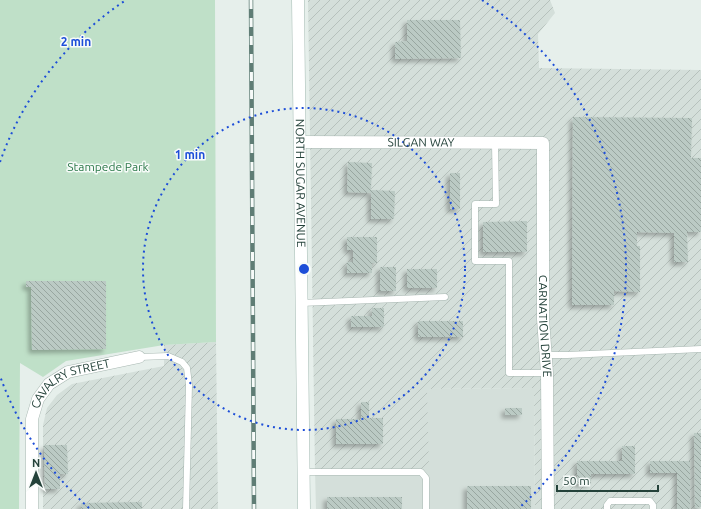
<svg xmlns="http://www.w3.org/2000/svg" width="701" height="509" font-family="Ubuntu,sans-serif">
	<defs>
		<pattern id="industrial-furrows" width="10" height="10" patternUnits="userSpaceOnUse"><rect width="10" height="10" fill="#d4dfda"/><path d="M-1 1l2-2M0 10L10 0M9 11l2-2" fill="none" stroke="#b6c1bc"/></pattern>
		<pattern id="building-back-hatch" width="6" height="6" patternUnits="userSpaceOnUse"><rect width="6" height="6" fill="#bbcac4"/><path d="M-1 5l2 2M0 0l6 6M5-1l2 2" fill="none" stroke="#98a6a0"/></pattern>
		<filter id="shadow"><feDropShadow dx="-3.5" dy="3.5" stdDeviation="2" flood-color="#0004"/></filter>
	</defs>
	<rect width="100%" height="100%" fill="#e6efeb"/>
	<path fill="#d4dfda" d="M 534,388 L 535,509 L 316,509 L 315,470 L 427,389 Z"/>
	<path fill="url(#industrial-furrows)" d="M 308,0 L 550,0 L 555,13 L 538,34 L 539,68 L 701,70 L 701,509 L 535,509 L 534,388 L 427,389 L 429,470 L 315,470 Z
		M 216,342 L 218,509 L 43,509 L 43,425 L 47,408 L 57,395 L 72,384 L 164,366 L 164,345 Z"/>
	<path fill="#bfe0c8" d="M 0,0 L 215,0 L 216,342 L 164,345 L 66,361 L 43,377 L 20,363 L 19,509 L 0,509 Z"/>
	<path fill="url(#building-back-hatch)" filter="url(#shadow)" d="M 407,20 L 460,20 L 461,58 L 395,59 L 395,42 L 407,41 Z
		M 573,117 L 692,118 L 691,158 L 701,158 L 701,232 L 687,232 L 688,262 L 674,262 L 674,233 L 637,232 L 637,246 L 640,246 L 640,292 L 614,291 L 614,305 L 572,305 Z
		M 348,162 L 372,163 L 371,190 L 395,191 L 394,219 L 371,219 L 371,193 L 347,192 Z
		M 450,173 L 460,173 L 460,209 L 450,209 Z
		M 527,221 L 527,252 L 483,252 L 483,222 Z
		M 347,237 L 377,237 L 377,263 L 372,263 L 372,273 L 347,273 L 347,262 L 353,262 L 353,250 L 347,250 Z
		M 380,267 L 396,267 L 396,291 L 380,291 Z
		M 407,269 L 437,269 L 437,288 L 407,288 Z
		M 26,281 L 106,281 L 106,349 L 32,350 L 31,287 L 26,287 Z
		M 372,308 L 384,308 L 384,327 L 351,327 L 351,316 L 372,316 Z
		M 418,321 L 463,321 L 463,337 L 418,337 Z
		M 361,402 L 369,402 L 369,418 L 383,418 L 383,444 L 336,444 L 336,419 L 361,419 Z
		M 505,408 L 522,408 L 522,415 L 505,415 Z
		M 694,433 L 701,433 L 701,507 L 695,508 Z
		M 44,445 L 67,445 L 68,474 L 60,474 L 60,489 L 45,489 Z
		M 622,446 L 635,446 L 635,474 L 591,474 L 591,484 L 577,484 L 577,461 L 622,461 Z
		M 650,461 L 690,461 L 690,509 L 677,509 L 677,473 L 650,473 Z
		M 467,486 L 531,486 L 531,509 L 467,509 Z
		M 327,497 L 402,497 L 402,509 L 327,509 Z
		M 142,502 L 142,509 L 81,509 L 81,503 Z"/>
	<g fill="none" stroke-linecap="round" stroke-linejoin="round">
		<g stroke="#a8b8b2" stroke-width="7">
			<path id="lane" d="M 495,143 L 496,204 L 475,204 L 475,261 L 509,261 L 509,373 L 547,373
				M 301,303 L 445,297
				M 546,355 L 567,355 L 701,349
				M 139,357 L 168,356 L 182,362 L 187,368 L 189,385 L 186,509
				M 303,472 L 421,472 L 426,478 L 426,509
				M 607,509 L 607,505 L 610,501 L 650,501 L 653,505 L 653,509"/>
		</g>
		<g stroke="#a8b8b2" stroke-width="13">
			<g id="street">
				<path id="s1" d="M 300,142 L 543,143 L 543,319 L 547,373 L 548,509"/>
				<path id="s2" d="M 32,509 L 32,419 L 38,399 L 49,384 L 68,372 L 139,357"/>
			</g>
		</g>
		<g stroke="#a4bbb3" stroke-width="13">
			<g id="secondary">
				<path id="s3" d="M 298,0 C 301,170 301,339 304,509"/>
			</g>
		</g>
		<use href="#lane" stroke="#fff" stroke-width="6"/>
		<use href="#street" stroke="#fff" stroke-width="12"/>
		<use href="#secondary" stroke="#fff" stroke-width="12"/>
		<g stroke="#5f7d75" stroke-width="4.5">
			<path id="rail" d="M 251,0 L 254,509"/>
		</g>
		<use href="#rail" stroke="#f7fbf9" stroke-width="3" stroke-dasharray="9" stroke-linecap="butt"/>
	</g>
	<g fill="none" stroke="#1d4ed8" stroke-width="2" stroke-dasharray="2 4">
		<circle cx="304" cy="269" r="161"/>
		<path d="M89 508A322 322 0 0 1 0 376M0 162A322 322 0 0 1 126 0M482 0A322 322 0 0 1 519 508"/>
	</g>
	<g text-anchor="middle" stroke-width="3" stroke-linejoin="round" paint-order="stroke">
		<g font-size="12" fill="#24423a" stroke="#f7fbf9">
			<text dy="4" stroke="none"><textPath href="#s1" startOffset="121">SILGAN WAY</textPath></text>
			<text dy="4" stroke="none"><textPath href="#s3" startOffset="183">NORTH SUGAR AVENUE</textPath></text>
			<text dy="4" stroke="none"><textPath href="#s1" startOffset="426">CARNATION DRIVE</textPath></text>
			<text dy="4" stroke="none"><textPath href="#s2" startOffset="148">CAVALRY STREET</textPath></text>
		</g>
		<g font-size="12" fill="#2d7a4b" stroke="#f7fbf9">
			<text x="108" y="171">Stampede Park</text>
		</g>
	</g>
	<circle cx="304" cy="269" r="6" fill="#1d4ed8" stroke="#f7fbf9" stroke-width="2"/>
	<g font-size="12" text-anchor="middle" font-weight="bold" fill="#1d4ed8" stroke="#f7fbf9" stroke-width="3" stroke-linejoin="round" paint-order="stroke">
		<text x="76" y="46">2 min</text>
		<text x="190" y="159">1 min</text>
	</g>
	<g transform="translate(36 473)" stroke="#f7fbf9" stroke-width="3" paint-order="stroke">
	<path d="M0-3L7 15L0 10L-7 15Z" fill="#24423a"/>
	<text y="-6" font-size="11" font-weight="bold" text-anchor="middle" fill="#24423a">N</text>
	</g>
	<path d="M557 485v6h101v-6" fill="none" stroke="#24423a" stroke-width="2"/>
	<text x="563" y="485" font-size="12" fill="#24423a" stroke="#f7fbf9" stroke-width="3" paint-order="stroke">50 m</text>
</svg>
